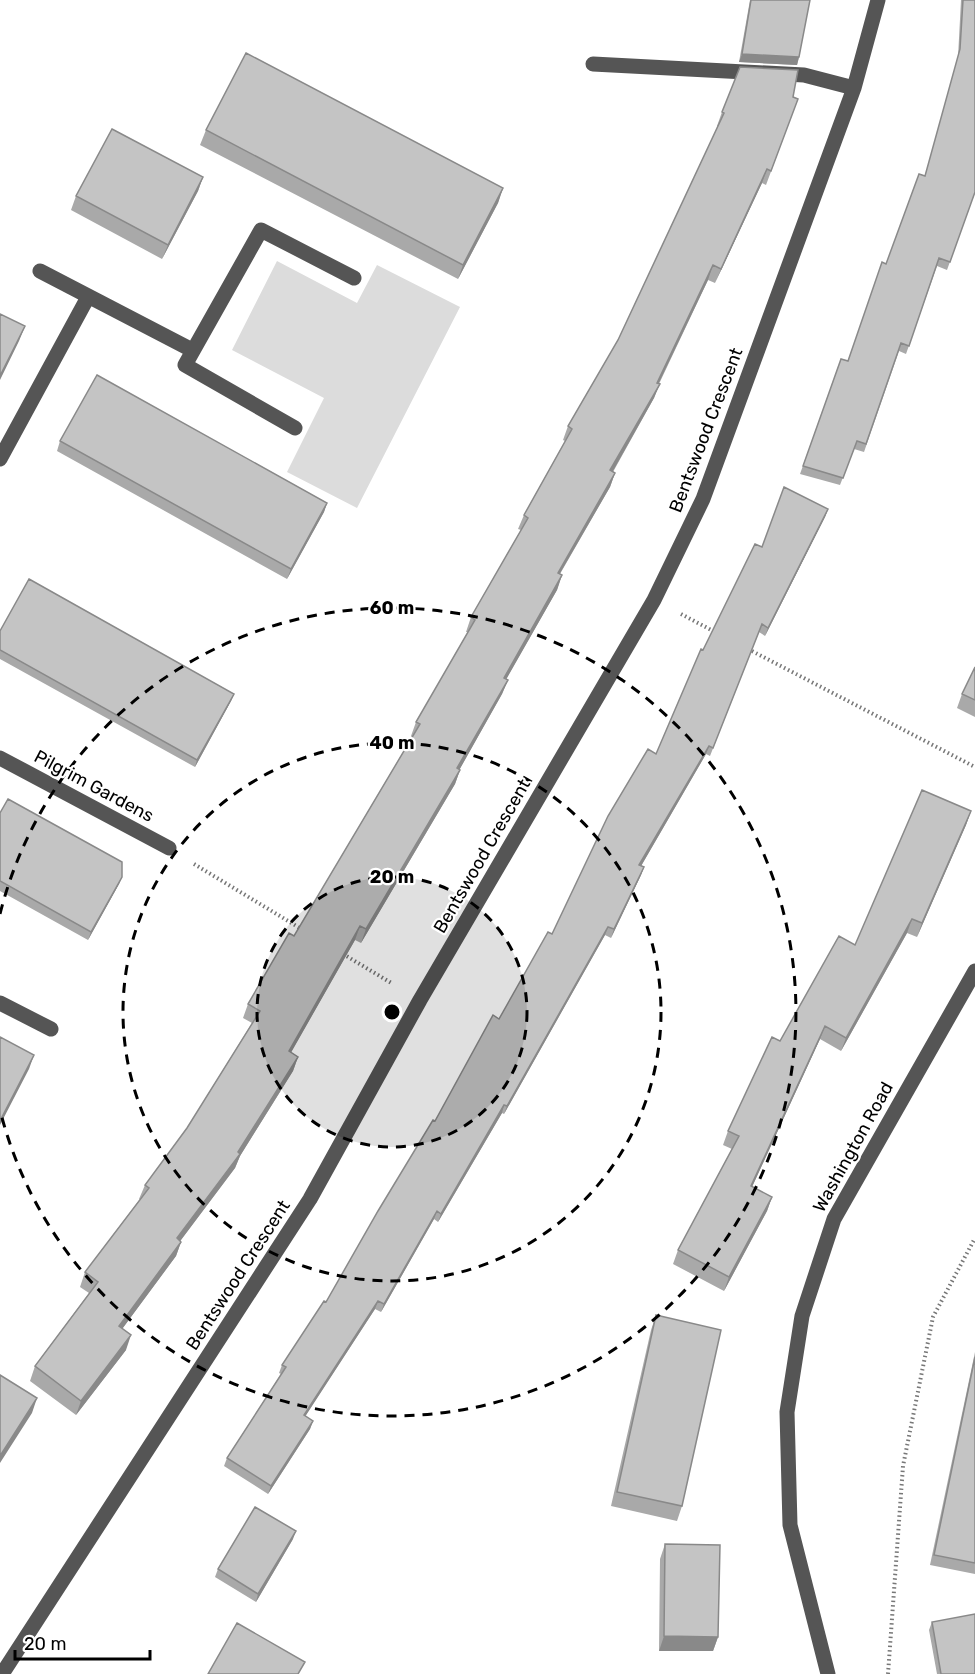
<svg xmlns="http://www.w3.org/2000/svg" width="975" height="1674" font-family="Rubik,sans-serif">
	<rect width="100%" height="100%" fill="#fff"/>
	<path fill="#dcdcdc" d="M 277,261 L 357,303 L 377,265 L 460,307 L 357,508 L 287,472 L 324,398 L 232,350 Z"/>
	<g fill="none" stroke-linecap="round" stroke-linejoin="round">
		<path stroke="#777" stroke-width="4" stroke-dasharray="1.5 3" stroke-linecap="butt" d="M 681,614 L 715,632
			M 748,649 L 975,767
			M 194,864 L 303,930
			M 343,954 L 393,984
			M 888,1674 L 903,1466 L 933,1317 L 975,1238"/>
		<path stroke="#555" stroke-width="15" d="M 593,64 L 804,75 L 854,88
			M 40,271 L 192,350
			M 295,428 L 185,365 L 261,230 L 354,278
			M 0,459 L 88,297
			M 0,758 L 169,848
			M 0,1003 L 51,1029
			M 2,1674 L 310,1199 L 420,1000 L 654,600 L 703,499 L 854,88 L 878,0
			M 828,1674 L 790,1525 L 787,1412 L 802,1316 L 834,1219 L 975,971"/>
	</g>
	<path fill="#a9a9a9" d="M 750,0 L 810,0 L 799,57 L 797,65 L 739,62 Z
		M 961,0 L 975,0 L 975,192 L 947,270 L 937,266 L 906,354 L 899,351 L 864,452 L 854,449 L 840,485 L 800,474 L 841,359 L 848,361 L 886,264 L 925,176 L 958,57 Z
		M 793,97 L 798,99 L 766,185 L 762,183 L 715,283 L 708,280 L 659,384 L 654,398 L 613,472 L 615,473 L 610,487 L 560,574 L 562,575 L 557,590 L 506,679 L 508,680 L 502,694 L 459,770 L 460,770 L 455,784 L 361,943 L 355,940 L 291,1052 L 298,1057 L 293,1071 L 240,1156 L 235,1168 L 180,1241 L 181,1242 L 176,1256 L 122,1329 L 126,1350 L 76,1415 L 30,1381 L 35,1366 L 89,1293 L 80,1287 L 85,1272 L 140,1199 L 139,1199 L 145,1185 L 187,1128 L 252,1023 L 243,1018 L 248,1004 L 294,936 L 412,737 L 411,736 L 416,722 L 468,632 L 466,632 L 471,617 L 521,530 L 518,529 L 524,515 L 565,441 L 563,440 L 568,426 L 618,340 L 718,126 L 717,126 L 722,112 Z
		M 206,130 L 503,188 L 498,203 L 458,279 L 200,145 Z
		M 203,177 L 198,191 L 162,259 L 71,210 L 76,196 Z
		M 60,441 L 327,503 L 324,512 L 287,579 L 57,451 Z
		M 828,509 L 825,517 L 765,636 L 759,632 L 710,756 L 706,754 L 641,866 L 644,867 L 641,875 L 611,938 L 605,935 L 504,1114 L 502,1113 L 438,1222 L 434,1219 L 381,1312 L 375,1309 L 305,1416 L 313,1421 L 310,1429 L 268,1494 L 224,1466 L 227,1458 L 281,1374 L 279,1373 L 282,1365 L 326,1302 L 435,1121 L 552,934 L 656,754 L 703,650 L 762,547 Z
		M 0,631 L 234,694 L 231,701 L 195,767 L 0,659 Z
		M 975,667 L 975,717 L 957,708 L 962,694 Z
		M 971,811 L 966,825 L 917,937 L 907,933 L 841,1051 L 820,1039 L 752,1187 L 772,1197 L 767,1211 L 724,1291 L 673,1264 L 678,1250 L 732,1149 L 723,1145 L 728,1131 L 780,1041 L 855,945 Z
		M 0,813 L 122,877 L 119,884 L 88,940 L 0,891 Z
		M 656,1315 L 682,1506 L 677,1521 L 611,1506 L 651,1330 Z
		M 975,1352 L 975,1574 L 930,1565 Z
		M 293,1539 L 256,1602 L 215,1577 L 218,1569 Z
		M 665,1544 L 718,1637 L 713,1651 L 659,1651 L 660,1559 Z
		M 932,1622 L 975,1674 L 937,1674 L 929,1630 Z"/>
	<path fill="#898989" d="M 742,54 L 799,57 L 797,65 L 739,62 Z
		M 767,169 L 762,183 L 715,283 L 721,269 Z
		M 203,177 L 198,191 L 162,259 L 168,245 Z
		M 503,188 L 498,203 L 458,279 L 463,265 Z
		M 713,265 L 708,280 L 653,395 L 660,384 L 654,398 L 605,485 L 610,470 L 657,383 Z
		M 25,326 L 19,341 L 0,380 L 0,376 Z
		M 615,473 L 610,487 L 552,587 L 558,573 Z
		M 327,503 L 324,512 L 287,579 L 291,569 Z
		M 828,509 L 825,517 L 765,636 L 768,628 Z
		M 562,575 L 557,590 L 499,692 L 504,678 Z
		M 508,680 L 502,694 L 452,783 L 457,768 Z
		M 234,694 L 231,701 L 195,767 L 197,760 Z
		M 709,746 L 706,754 L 637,873 L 639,865 Z
		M 460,770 L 455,784 L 361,943 L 366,929 Z
		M 971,811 L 966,825 L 917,937 L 922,923 Z
		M 644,867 L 641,875 L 611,938 L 614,929 Z
		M 122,877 L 119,884 L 88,940 L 91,932 Z
		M 912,919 L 907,933 L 841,1051 L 846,1038 Z
		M 360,926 L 355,940 L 284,1065 L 289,1051 Z
		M 608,927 L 605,935 L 504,1114 L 507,1106 Z
		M 825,1026 L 820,1039 L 746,1200 L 751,1186 Z
		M 34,1055 L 29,1069 L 0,1125 L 0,1121 Z
		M 298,1057 L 293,1071 L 240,1156 L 235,1168 L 172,1252 L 177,1238 L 238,1152 Z
		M 504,1105 L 502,1113 L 438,1222 L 441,1214 Z
		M 772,1197 L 767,1211 L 724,1291 L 729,1277 Z
		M 437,1211 L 434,1219 L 381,1312 L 384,1304 Z
		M 181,1242 L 176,1256 L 114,1340 L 119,1326 Z
		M 378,1301 L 375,1309 L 301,1423 L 304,1415 Z
		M 131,1335 L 126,1350 L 76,1415 L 81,1401 Z
		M 37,1398 L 32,1413 L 0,1463 L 0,1456 Z
		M 313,1421 L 310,1429 L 268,1494 L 271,1486 Z
		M 296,1531 L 293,1539 L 256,1602 L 258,1594 Z
		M 664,1636 L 718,1637 L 713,1651 L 659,1651 Z"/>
	<path fill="#c4c4c4" stroke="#898989" stroke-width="1.5" d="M 751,0 L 810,0 L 799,57 L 742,54 Z
		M 963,0 L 975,0 L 975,192 L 950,262 L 939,258 L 909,346 L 901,343 L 866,444 L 857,441 L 843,478 L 803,466 L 841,359 L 848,361 L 882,262 L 886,264 L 919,174 L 925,176 L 960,49 Z
		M 246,53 L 503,188 L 463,265 L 206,130 Z
		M 740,67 L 798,70 L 793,97 L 798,99 L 771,171 L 767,169 L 721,269 L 713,265 L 657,383 L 660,384 L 610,470 L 615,473 L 558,573 L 562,575 L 504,678 L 508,680 L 457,768 L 460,770 L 366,929 L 360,926 L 289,1051 L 298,1057 L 238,1152 L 240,1154 L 177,1238 L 181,1242 L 119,1326 L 131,1335 L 81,1401 L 35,1366 L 98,1282 L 85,1272 L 149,1188 L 145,1185 L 187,1128 L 260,1011 L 248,1004 L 289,933 L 294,936 L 420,724 L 416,722 L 475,620 L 471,617 L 528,518 L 524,515 L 572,429 L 568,426 L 618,340 L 724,113 L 722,112 Z
		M 112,129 L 203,177 L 168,245 L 76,196 Z
		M 0,314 L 25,326 L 0,376 Z
		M 97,375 L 327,503 L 291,569 L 60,441 Z
		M 784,487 L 828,509 L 768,628 L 762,624 L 713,748 L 709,746 L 639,865 L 644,867 L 614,929 L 608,927 L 507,1106 L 504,1105 L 441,1214 L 437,1211 L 384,1304 L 378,1301 L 304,1415 L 313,1421 L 271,1486 L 227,1458 L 286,1367 L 282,1365 L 324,1301 L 326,1302 L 378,1211 L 433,1120 L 435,1121 L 493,1015 L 499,1019 L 548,932 L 552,934 L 608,816 L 648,749 L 656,754 L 701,649 L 703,650 L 755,544 L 762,547 Z
		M 29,579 L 234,694 L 197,760 L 0,650 L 0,631 Z
		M 975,667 L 975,700 L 962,694 Z
		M 922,790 L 971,811 L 922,923 L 912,919 L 846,1038 L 825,1026 L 751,1186 L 772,1197 L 729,1277 L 678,1250 L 739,1136 L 728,1131 L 772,1037 L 780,1041 L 839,936 L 855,945 Z
		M 8,799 L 122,862 L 122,877 L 91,932 L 0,881 L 0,813 Z
		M 0,1037 L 34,1055 L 0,1121 Z
		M 656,1315 L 721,1330 L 682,1506 L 617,1492 Z
		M 975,1357 L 975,1563 L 934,1555 Z
		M 0,1375 L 37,1398 L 0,1456 Z
		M 255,1507 L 296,1531 L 258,1594 L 218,1569 Z
		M 665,1544 L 720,1545 L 718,1637 L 664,1636 Z
		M 975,1614 L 975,1674 L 941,1674 L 932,1622 Z
		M 237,1623 L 305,1662 L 298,1674 L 208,1674 Z"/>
	<circle cx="392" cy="1012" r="135" fill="#000" fill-opacity=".12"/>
	<g fill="none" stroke="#000" stroke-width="3" stroke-dasharray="10 8">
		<circle cx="392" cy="1012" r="135"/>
		<circle cx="392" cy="1012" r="269"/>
		<path d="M0 914A404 404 0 1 1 0 1110"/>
	</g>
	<g text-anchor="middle" stroke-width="4.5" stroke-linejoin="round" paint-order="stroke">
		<g font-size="18" fill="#000" stroke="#fff">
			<text transform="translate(706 430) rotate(-69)" y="6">Bentswood Crescent</text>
			<text transform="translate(94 786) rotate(28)" y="6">Pilgrim Gardens</text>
			<text transform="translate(482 856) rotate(-60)" y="6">Bentswood Crescent</text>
			<text transform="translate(853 1147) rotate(-61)" y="6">Washington Road</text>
			<text transform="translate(238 1275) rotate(-57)" y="6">Bentswood Crescent</text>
		</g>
	</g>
	<circle cx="392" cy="1012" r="9" fill="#000" stroke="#fff" stroke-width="3"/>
	<g font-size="18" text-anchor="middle" font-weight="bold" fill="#000" stroke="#fff" stroke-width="4.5" stroke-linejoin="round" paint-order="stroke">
		<text x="392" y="614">60 m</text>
		<text x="392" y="749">40 m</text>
		<text x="392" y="883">20 m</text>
	</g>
	<path d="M15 1650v9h135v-9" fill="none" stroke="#000000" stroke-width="3"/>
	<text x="24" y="1650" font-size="18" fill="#000000" stroke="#ffffff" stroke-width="4.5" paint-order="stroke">20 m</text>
</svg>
